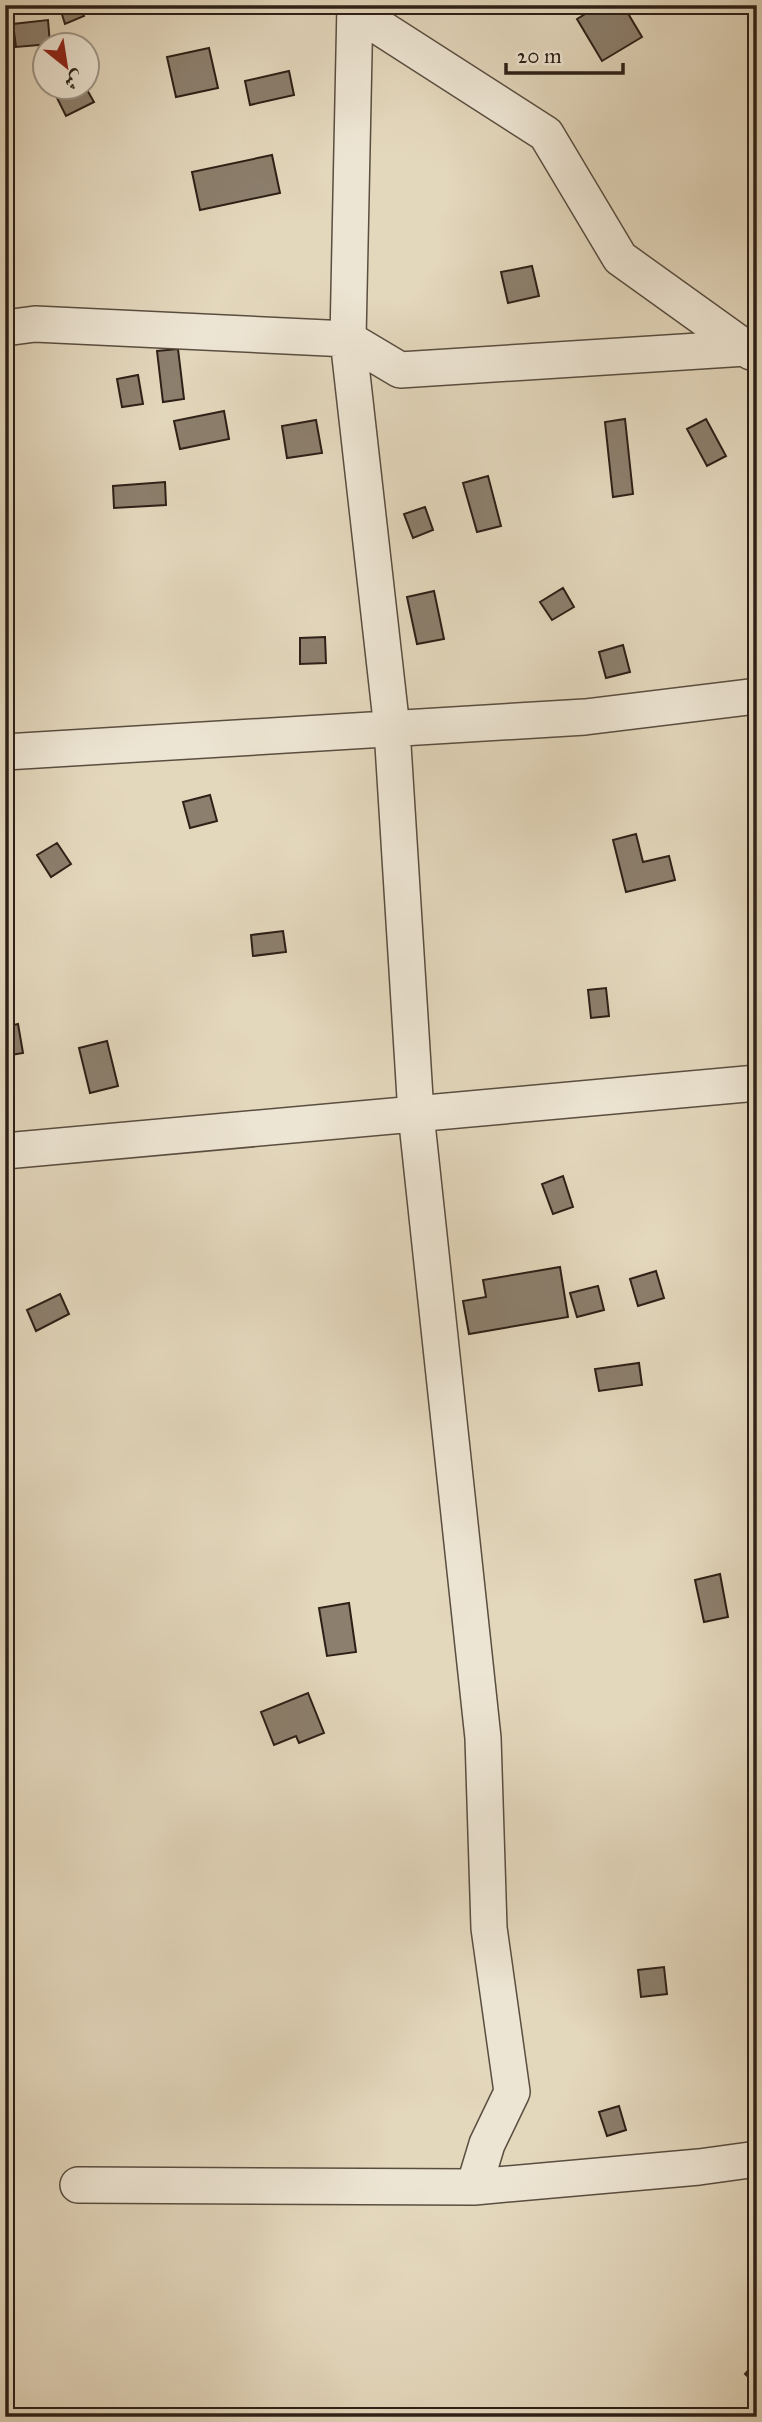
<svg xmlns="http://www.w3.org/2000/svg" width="762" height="2422" font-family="'IM FELL Great Primer',Amiri,serif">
	<rect width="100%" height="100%" fill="#e3d7bc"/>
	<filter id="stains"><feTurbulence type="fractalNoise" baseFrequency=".00286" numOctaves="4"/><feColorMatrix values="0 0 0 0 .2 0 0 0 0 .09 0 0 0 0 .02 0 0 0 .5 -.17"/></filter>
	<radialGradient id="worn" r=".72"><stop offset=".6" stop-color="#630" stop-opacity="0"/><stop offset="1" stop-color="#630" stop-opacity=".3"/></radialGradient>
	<path fill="#8c7f6d" stroke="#2d2017" stroke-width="2" d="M 59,5 L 80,5 L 84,16 L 65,24 Z
		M 600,5 L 623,5 L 642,37 L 602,61 L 577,19 Z
		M 48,20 L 50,44 L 16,47 L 13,24 Z
		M 209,48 L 218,88 L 176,97 L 167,57 Z
		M 289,71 L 294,95 L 250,105 L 245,81 Z
		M 67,88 L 86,88 L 94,102 L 66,116 L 55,94 Z
		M 272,155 L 280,193 L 200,210 L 192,172 Z
		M 532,266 L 539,296 L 508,303 L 501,272 Z
		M 178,349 L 184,399 L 163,402 L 157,351 Z
		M 138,375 L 143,404 L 122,407 L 117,379 Z
		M 224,411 L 229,439 L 180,449 L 174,421 Z
		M 625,419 L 633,494 L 613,497 L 605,422 Z
		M 706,419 L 726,456 L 707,466 L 687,429 Z
		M 316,420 L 322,453 L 287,458 L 282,426 Z
		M 488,476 L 501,526 L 477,532 L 463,483 Z
		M 165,482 L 166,505 L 114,508 L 113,486 Z
		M 425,507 L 433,530 L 413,538 L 404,514 Z
		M 563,588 L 574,607 L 552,620 L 540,602 Z
		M 434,591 L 444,639 L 417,644 L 407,597 Z
		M 325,637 L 326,663 L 300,664 L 300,638 Z
		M 623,645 L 630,672 L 606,678 L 599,652 Z
		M 210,795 L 217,821 L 190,828 L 183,802 Z
		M 636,834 L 643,862 L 669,856 L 675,880 L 626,892 L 613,840 Z
		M 57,843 L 71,864 L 51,877 L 37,855 Z
		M 283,931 L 286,952 L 253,956 L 251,935 Z
		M 606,988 L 609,1016 L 591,1018 L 588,990 Z
		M 18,1024 L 23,1053 L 5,1056 L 5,1027 Z
		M 107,1041 L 118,1086 L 90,1093 L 79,1048 Z
		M 563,1176 L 573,1207 L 553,1214 L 542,1184 Z
		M 560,1267 L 568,1317 L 469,1334 L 463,1301 L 486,1297 L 483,1280 Z
		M 656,1271 L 664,1298 L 638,1306 L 630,1279 Z
		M 598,1286 L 604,1310 L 577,1317 L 570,1293 Z
		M 60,1294 L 69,1314 L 36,1331 L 27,1310 Z
		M 639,1363 L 642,1385 L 599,1391 L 595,1369 Z
		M 720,1574 L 728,1617 L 704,1622 L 695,1580 Z
		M 349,1603 L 356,1652 L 327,1656 L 319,1608 Z
		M 308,1693 L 324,1733 L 299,1743 L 296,1736 L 274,1745 L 261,1712 Z
		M 664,1967 L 667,1994 L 641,1997 L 638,1970 Z
		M 619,2106 L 626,2130 L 607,2136 L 599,2112 Z
		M 757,2361 L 757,2385 L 745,2374 Z"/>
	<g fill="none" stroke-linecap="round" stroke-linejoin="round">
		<g stroke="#5a4e40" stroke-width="38">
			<path id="minor" d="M 356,12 L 546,134 L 620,258 L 751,352
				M 5,328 L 35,324 L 348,339 L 400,370 L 746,348
				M 5,752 L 585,717 L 757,696
				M 5,1151 L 757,1083
				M 78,2185 L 474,2187 L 487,2144 L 512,2092 L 489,1928 L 483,1738 L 416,1114 L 392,729 L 348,339 L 355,5
				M 474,2187 L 699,2167 L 757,2159"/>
		</g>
		<use href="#minor" stroke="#ede5d3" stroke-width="35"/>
	</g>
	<rect width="762" height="2422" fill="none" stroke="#e3d7bc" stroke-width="28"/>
	<rect x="7" y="7" width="748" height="2408" fill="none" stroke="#2d2017" stroke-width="3.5"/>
	<rect x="14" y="14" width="734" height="2394" fill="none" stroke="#2d2017" stroke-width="2"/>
	<g transform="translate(66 66) rotate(150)"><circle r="33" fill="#ede5d3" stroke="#a09688" stroke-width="2"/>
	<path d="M0-5L12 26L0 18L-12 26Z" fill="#8f2418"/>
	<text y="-10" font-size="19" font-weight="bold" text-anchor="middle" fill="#2d2017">ش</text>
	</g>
	<path d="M506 63v10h117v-10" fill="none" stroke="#2d2017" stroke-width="3.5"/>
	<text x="517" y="63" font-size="21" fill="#2d2017" stroke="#ede5d3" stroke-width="5" paint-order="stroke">20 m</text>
	<rect width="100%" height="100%" filter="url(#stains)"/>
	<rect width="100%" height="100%" fill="url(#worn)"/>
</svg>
